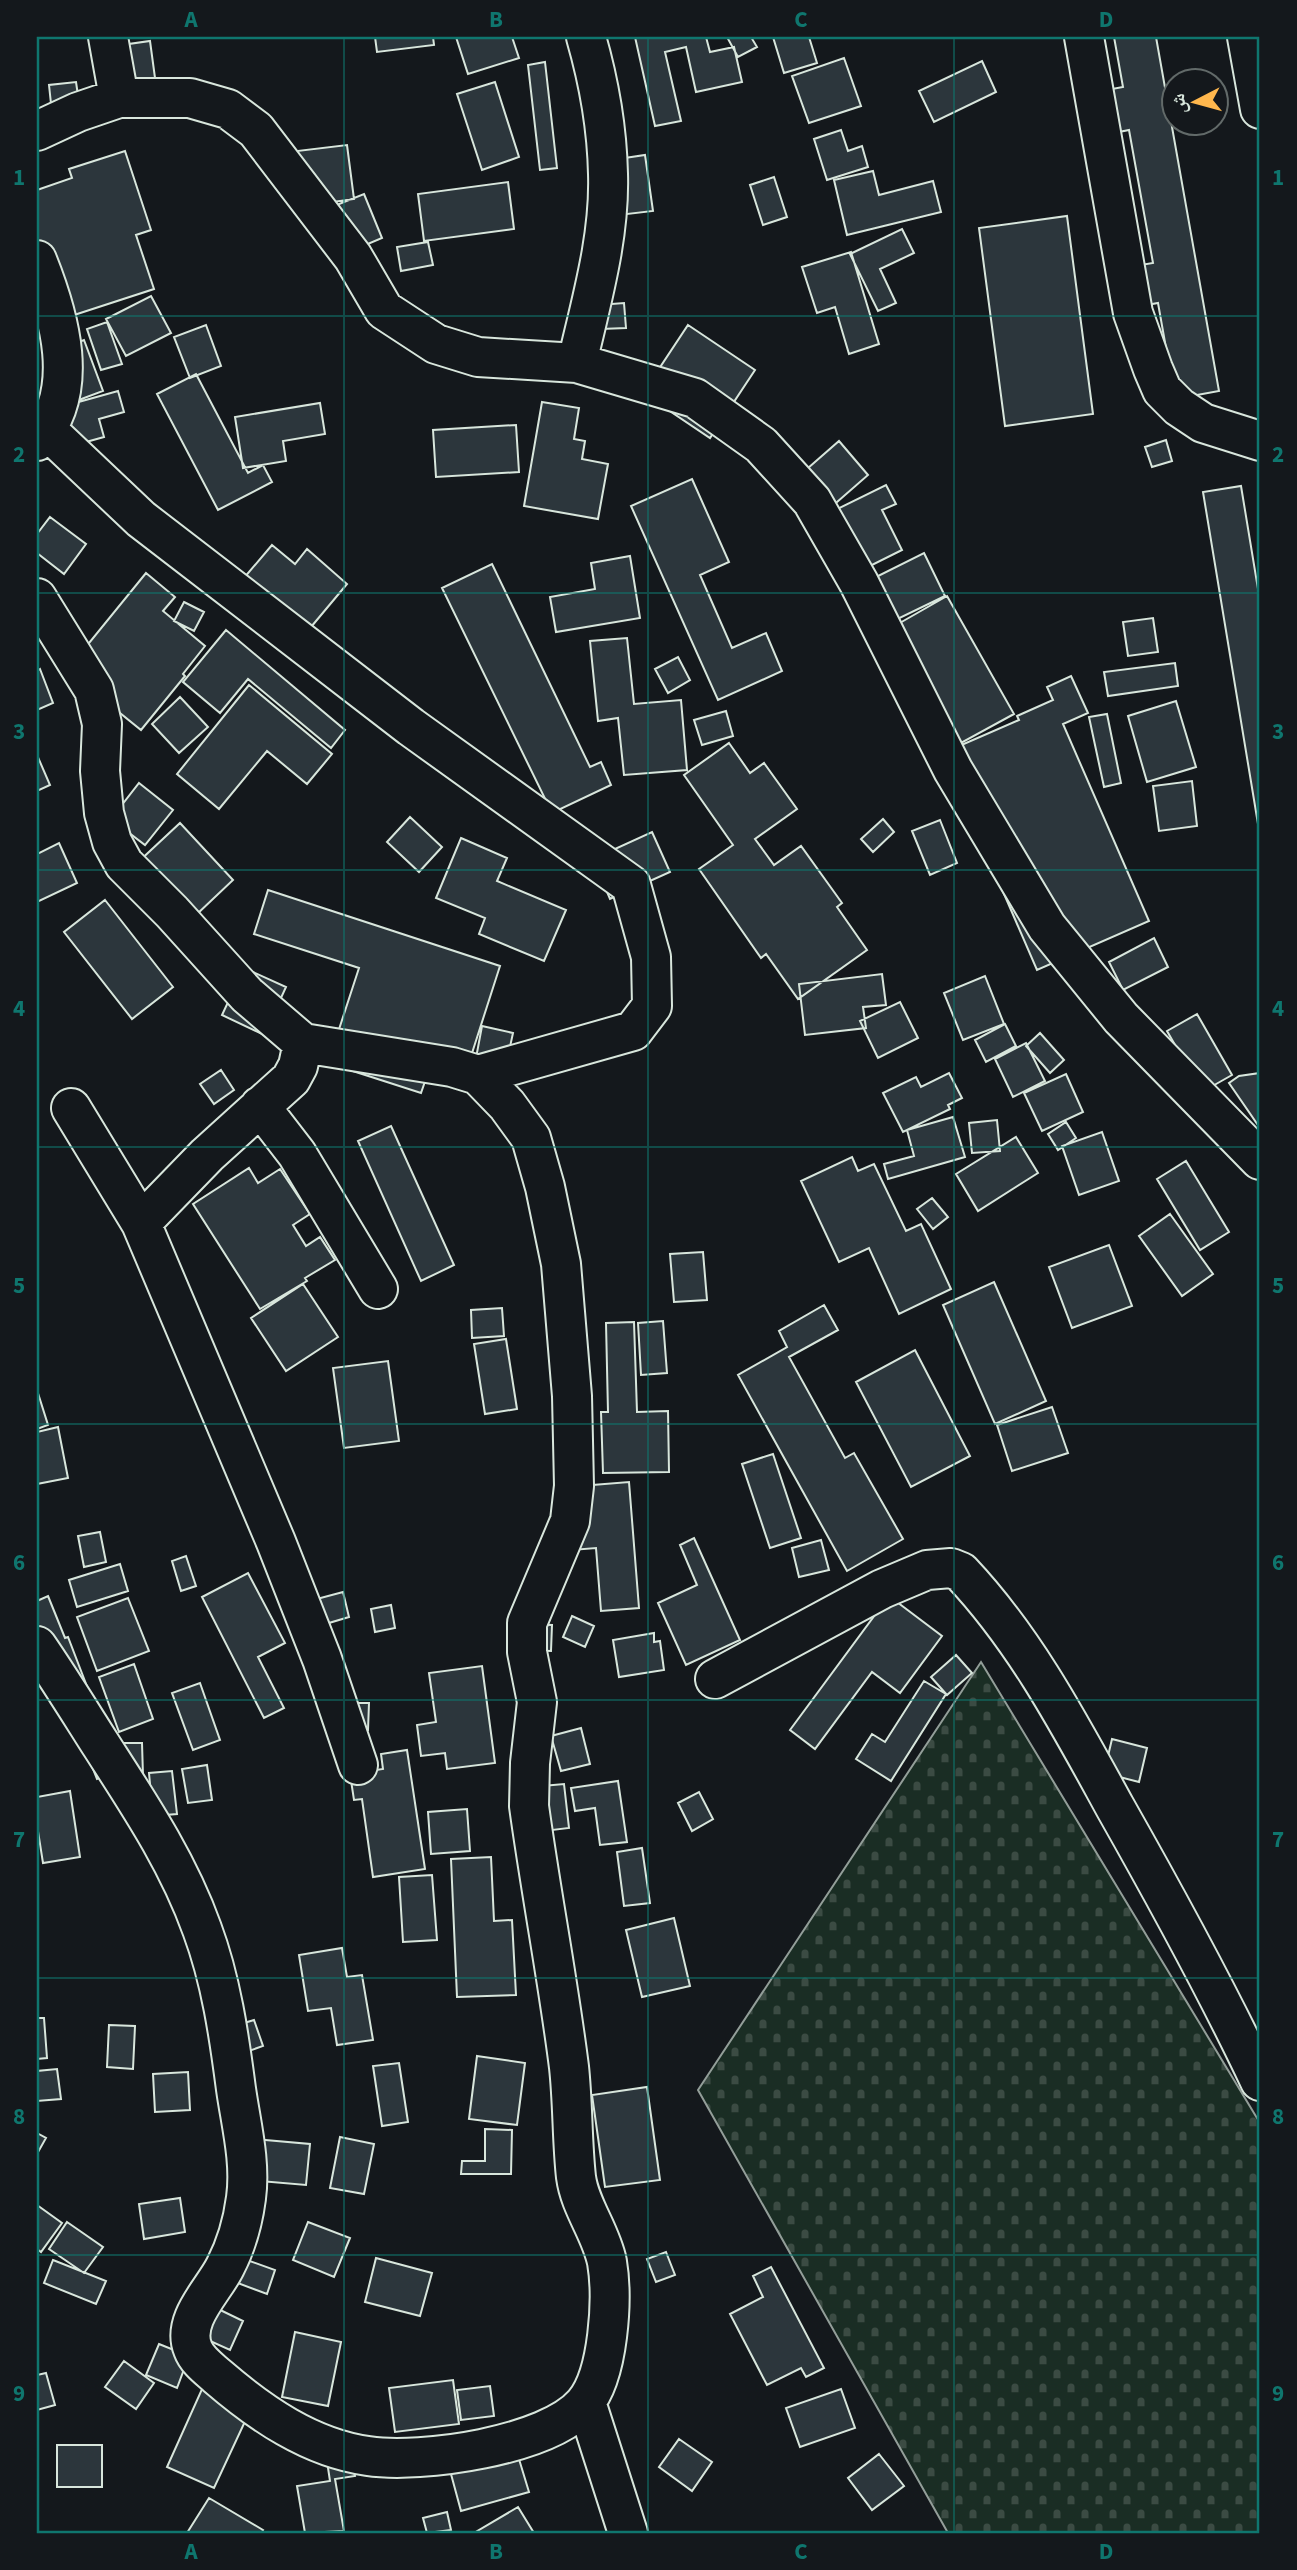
<svg xmlns="http://www.w3.org/2000/svg" width="1297" height="2570" font-family="'Source Sans 3','Noto Naskh Arabic',sans-serif">
	<defs>
		<pattern id="cemetery-stones" width="16" height="16" patternUnits="userSpaceOnUse" patternTransform="scale(1.75)"><rect width="16" height="16" fill="#1a2d24"/><path d="M2 7V4a2 2 0 0 1 4 0v3zM10 15v-3a2 2 0 0 1 4 0v3z" fill="#3b4b43"/></pattern>
	</defs>
	<rect width="100%" height="100%" fill="#14181c"/>
	<path fill="url(#cemetery-stones)" stroke="#939e99" stroke-width="2" d="M 981,1662 L 1260,2123 L 1260,2533 L 948,2533 L 698,2090 Z"/>
	<path fill="#2c363c" stroke="#d8e6dc" stroke-width="2" d="M 375,37 L 433,37 L 434,45 L 377,52 Z
		M 456,37 L 512,37 L 519,58 L 468,74 Z
		M 635,37 L 706,37 L 710,52 L 734,47 L 742,82 L 696,92 L 686,47 L 665,52 L 681,121 L 655,126 Z
		M 727,37 L 751,37 L 757,47 L 738,57 Z
		M 773,37 L 809,37 L 817,63 L 784,73 Z
		M 1114,37 L 1156,37 L 1219,391 L 1175,399 L 1158,303 L 1130,308 L 1123,268 L 1153,263 L 1129,130 L 1104,135 L 1096,92 L 1123,87 Z
		M 150,41 L 158,100 L 94,49 Z
		M 844,58 L 861,106 L 809,123 L 792,76 Z
		M 982,61 L 996,92 L 934,122 L 919,91 Z
		M 545,62 L 557,168 L 540,170 L 528,65 Z
		M 76,82 L 80,109 L 52,113 L 49,85 Z
		M 495,82 L 519,157 L 482,170 L 457,94 Z
		M 841,130 L 848,151 L 862,146 L 868,167 L 827,180 L 814,139 Z
		M 347,145 L 354,199 L 305,206 L 297,151 Z
		M 125,151 L 151,230 L 136,235 L 154,289 L 68,317 L 37,266 L 37,190 L 72,178 L 69,169 Z
		M 645,155 L 653,211 L 619,215 L 611,160 Z
		M 873,171 L 879,195 L 933,181 L 941,212 L 847,235 L 834,180 Z
		M 774,177 L 787,217 L 763,225 L 750,185 Z
		M 508,182 L 514,229 L 424,241 L 418,194 Z
		M 364,194 L 382,238 L 342,255 L 324,210 Z
		M 1067,216 L 1093,414 L 1005,426 L 979,228 Z
		M 902,229 L 914,253 L 880,269 L 896,303 L 878,311 L 850,254 Z
		M 428,242 L 433,265 L 401,271 L 397,247 Z
		M 851,252 L 879,344 L 849,354 L 835,307 L 817,313 L 802,267 Z
		M 151,296 L 171,333 L 126,356 L 106,319 Z
		M 624,303 L 626,328 L 601,329 L 599,305 Z
		M 107,322 L 122,364 L 101,370 L 87,329 Z
		M 206,325 L 221,366 L 190,378 L 174,337 Z
		M 688,325 L 755,370 L 710,438 L 643,393 Z
		M 84,340 L 103,391 L 68,404 L 68,346 Z
		M 196,374 L 248,473 L 263,465 L 272,482 L 218,510 L 157,394 Z
		M 118,391 L 124,412 L 99,419 L 104,437 L 68,447 L 57,408 Z
		M 542,402 L 579,408 L 574,439 L 585,441 L 582,459 L 608,464 L 598,519 L 524,506 Z
		M 320,403 L 325,434 L 283,441 L 286,461 L 243,468 L 235,417 Z
		M 516,425 L 519,472 L 436,477 L 433,430 Z
		M 1166,440 L 1172,461 L 1152,467 L 1145,447 Z
		M 839,441 L 868,475 L 813,523 L 784,489 Z
		M 692,479 L 729,562 L 700,575 L 732,648 L 766,633 L 782,671 L 718,700 L 631,506 Z
		M 886,485 L 896,504 L 882,510 L 902,550 L 840,581 L 811,522 Z
		M 1241,486 L 1260,601 L 1260,836 L 1203,492 Z
		M 50,517 L 86,544 L 64,574 L 37,553 L 37,534 Z
		M 272,545 L 295,564 L 307,549 L 347,584 L 301,639 L 238,585 Z
		M 924,553 L 945,596 L 879,628 L 858,586 Z
		M 630,556 L 640,618 L 556,632 L 550,597 L 595,589 L 591,563 Z
		M 492,564 L 590,767 L 601,762 L 611,785 L 552,813 L 442,588 Z
		M 146,573 L 175,597 L 163,611 L 205,646 L 183,674 L 185,676 L 141,730 L 67,670 Z
		M 947,596 L 1014,714 L 950,749 L 884,632 Z
		M 184,602 L 204,612 L 194,631 L 174,621 Z
		M 1153,618 L 1158,652 L 1128,656 L 1123,622 Z
		M 226,630 L 345,730 L 331,748 L 248,679 L 220,713 L 183,682 Z
		M 627,638 L 634,704 L 681,700 L 687,770 L 624,775 L 618,718 L 598,721 L 590,641 Z
		M 678,657 L 690,680 L 668,693 L 655,669 Z
		M 1175,663 L 1178,686 L 1108,696 L 1104,672 Z
		M 40,669 L 53,703 L 37,710 L 37,671 Z
		M 1071,676 L 1088,713 L 1063,724 L 1149,921 L 1037,970 L 943,753 L 1019,720 L 1017,716 L 1053,700 L 1047,687 Z
		M 249,685 L 332,754 L 307,784 L 267,751 L 219,809 L 177,774 Z
		M 180,697 L 208,727 L 179,753 L 152,724 Z
		M 1176,701 L 1196,767 L 1147,782 L 1128,716 Z
		M 726,711 L 733,736 L 702,745 L 694,720 Z
		M 1107,714 L 1121,783 L 1104,787 L 1089,717 Z
		M 729,743 L 750,773 L 764,763 L 797,809 L 755,839 L 774,865 L 801,846 L 842,903 L 837,907 L 867,950 L 798,999 L 766,954 L 761,958 L 699,869 L 733,845 L 684,775 Z
		M 37,755 L 50,785 L 37,791 Z
		M 1192,781 L 1197,826 L 1159,831 L 1153,786 Z
		M 139,783 L 173,810 L 145,845 L 111,819 Z
		M 410,817 L 442,847 L 419,872 L 387,842 Z
		M 883,819 L 894,832 L 873,852 L 861,839 Z
		M 940,820 L 957,863 L 930,875 L 912,831 Z
		M 180,823 L 233,880 L 196,915 L 120,879 Z
		M 652,832 L 670,872 L 610,899 L 593,859 Z
		M 461,838 L 507,858 L 497,881 L 566,910 L 544,961 L 479,934 L 485,918 L 436,898 Z
		M 59,843 L 77,883 L 37,902 L 37,854 Z
		M 268,890 L 500,966 L 464,1078 L 430,1067 L 421,1093 L 328,1063 L 359,968 L 254,934 Z
		M 105,900 L 173,987 L 132,1019 L 64,932 Z
		M 1154,938 L 1168,967 L 1123,990 L 1109,962 Z
		M 244,968 L 286,987 L 264,1035 L 222,1015 Z
		M 882,974 L 886,1005 L 863,1007 L 866,1028 L 805,1035 L 799,984 Z
		M 985,976 L 1004,1024 L 963,1040 L 944,993 Z
		M 900,1002 L 918,1038 L 878,1058 L 860,1021 Z
		M 1197,1014 L 1232,1075 L 1202,1092 L 1167,1031 Z
		M 1005,1024 L 1016,1046 L 986,1062 L 975,1040 Z
		M 482,1026 L 513,1033 L 506,1065 L 476,1058 Z
		M 1040,1033 L 1064,1060 L 1050,1073 L 1026,1046 Z
		M 1026,1043 L 1045,1081 L 1013,1097 L 995,1059 Z
		M 221,1070 L 234,1090 L 214,1104 L 200,1084 Z
		M 949,1073 L 962,1098 L 948,1105 L 950,1109 L 903,1132 L 883,1093 L 916,1077 L 921,1087 Z
		M 1260,1073 L 1260,1128 L 1229,1083 L 1239,1076 Z
		M 1066,1074 L 1083,1112 L 1042,1131 L 1024,1093 Z
		M 953,1117 L 965,1157 L 888,1179 L 884,1164 L 914,1156 L 907,1130 Z
		M 997,1120 L 1000,1151 L 972,1153 L 969,1123 Z
		M 1066,1122 L 1076,1138 L 1058,1150 L 1048,1134 Z
		M 391,1126 L 454,1265 L 421,1281 L 358,1141 Z
		M 1102,1132 L 1119,1181 L 1079,1195 L 1062,1146 Z
		M 1016,1137 L 1038,1173 L 978,1211 L 956,1174 Z
		M 852,1157 L 858,1171 L 874,1164 L 906,1231 L 921,1224 L 951,1289 L 899,1314 L 869,1248 L 839,1262 L 801,1181 Z
		M 1186,1161 L 1229,1232 L 1200,1250 L 1157,1179 Z
		M 249,1168 L 258,1183 L 280,1169 L 310,1214 L 293,1225 L 306,1246 L 320,1237 L 335,1260 L 305,1278 L 307,1281 L 260,1309 L 193,1204 Z
		M 932,1198 L 948,1217 L 933,1229 L 917,1209 Z
		M 1170,1214 L 1213,1274 L 1182,1296 L 1139,1236 Z
		M 1109,1245 L 1132,1306 L 1072,1328 L 1049,1267 Z
		M 703,1252 L 707,1300 L 674,1302 L 670,1254 Z
		M 994,1282 L 1046,1401 L 995,1424 L 943,1305 Z
		M 303,1284 L 338,1337 L 286,1371 L 251,1318 Z
		M 824,1305 L 838,1330 L 789,1357 L 845,1458 L 854,1453 L 903,1539 L 847,1571 L 738,1375 L 787,1347 L 779,1331 Z
		M 502,1308 L 504,1336 L 472,1338 L 471,1310 Z
		M 663,1321 L 667,1373 L 641,1375 L 638,1323 Z
		M 634,1322 L 637,1412 L 668,1411 L 669,1472 L 603,1473 L 601,1412 L 608,1412 L 606,1323 Z
		M 506,1339 L 517,1409 L 485,1414 L 474,1344 Z
		M 915,1350 L 970,1456 L 911,1487 L 856,1382 Z
		M 388,1361 L 399,1441 L 344,1448 L 333,1368 Z
		M 37,1390 L 48,1425 L 37,1429 Z
		M 1052,1407 L 1068,1453 L 1012,1471 L 997,1425 Z
		M 58,1427 L 68,1478 L 37,1484 L 37,1432 Z
		M 773,1454 L 801,1538 L 770,1548 L 742,1464 Z
		M 629,1482 L 639,1608 L 601,1611 L 596,1548 L 572,1550 L 568,1487 Z
		M 100,1532 L 106,1562 L 84,1567 L 78,1536 Z
		M 694,1538 L 740,1640 L 686,1665 L 658,1603 L 697,1585 L 680,1545 Z
		M 821,1540 L 829,1570 L 799,1577 L 792,1548 Z
		M 186,1556 L 196,1586 L 181,1591 L 172,1561 Z
		M 120,1564 L 128,1591 L 77,1607 L 69,1580 Z
		M 248,1573 L 285,1643 L 258,1657 L 284,1708 L 264,1718 L 202,1597 Z
		M 343,1592 L 349,1617 L 329,1623 L 335,1642 L 298,1604 Z
		M 48,1596 L 65,1638 L 68,1637 L 119,1770 L 97,1779 L 53,1667 L 37,1674 L 37,1601 Z
		M 889,1596 L 942,1636 L 900,1693 L 872,1672 L 815,1749 L 790,1730 Z
		M 128,1598 L 149,1651 L 97,1671 L 77,1617 Z
		M 391,1605 L 395,1628 L 375,1632 L 371,1609 Z
		M 572,1616 L 594,1626 L 585,1647 L 563,1637 Z
		M 525,1624 L 552,1625 L 551,1651 L 524,1650 Z
		M 654,1633 L 654,1642 L 660,1641 L 664,1670 L 619,1677 L 613,1640 Z
		M 956,1655 L 972,1673 L 947,1695 L 931,1677 Z
		M 134,1664 L 153,1719 L 119,1732 L 99,1677 Z
		M 482,1666 L 495,1763 L 447,1769 L 445,1753 L 421,1756 L 417,1725 L 436,1722 L 429,1673 Z
		M 924,1681 L 946,1694 L 891,1781 L 856,1759 L 872,1734 L 885,1742 Z
		M 200,1683 L 220,1740 L 193,1750 L 172,1693 Z
		M 350,1703 L 369,1703 L 368,1730 L 349,1729 Z
		M 581,1728 L 590,1764 L 561,1771 L 551,1736 Z
		M 1112,1739 L 1147,1748 L 1139,1782 L 1104,1773 Z
		M 122,1743 L 142,1743 L 143,1776 Z
		M 407,1750 L 425,1869 L 373,1877 L 362,1799 L 354,1800 L 350,1774 L 383,1769 L 381,1754 Z
		M 207,1765 L 212,1800 L 188,1803 L 182,1769 Z
		M 172,1771 L 177,1814 L 153,1816 L 149,1773 Z
		M 618,1781 L 627,1842 L 600,1845 L 595,1808 L 575,1811 L 571,1788 Z
		M 564,1784 L 569,1828 L 536,1832 L 531,1787 Z
		M 70,1791 L 80,1857 L 43,1863 L 37,1825 L 37,1797 Z
		M 699,1792 L 713,1819 L 692,1831 L 678,1803 Z
		M 467,1809 L 470,1851 L 431,1854 L 428,1812 Z
		M 642,1848 L 650,1903 L 624,1906 L 617,1852 Z
		M 491,1857 L 494,1921 L 512,1920 L 516,1995 L 457,1997 L 451,1859 Z
		M 432,1875 L 437,1940 L 403,1942 L 399,1877 Z
		M 674,1918 L 690,1986 L 642,1997 L 626,1930 Z
		M 342,1948 L 347,1977 L 362,1975 L 373,2040 L 337,2045 L 331,2008 L 308,2011 L 299,1955 Z
		M 37,2018 L 44,2018 L 47,2058 L 37,2059 Z
		M 254,2020 L 263,2046 L 243,2053 L 234,2026 Z
		M 109,2025 L 135,2026 L 133,2069 L 107,2067 Z
		M 477,2056 L 525,2063 L 517,2125 L 469,2119 Z
		M 399,2063 L 408,2122 L 382,2126 L 373,2066 Z
		M 57,2069 L 61,2099 L 37,2101 L 37,2071 Z
		M 188,2072 L 190,2110 L 155,2112 L 153,2074 Z
		M 647,2087 L 660,2180 L 605,2187 L 592,2095 Z
		M 485,2129 L 512,2130 L 511,2174 L 461,2174 L 462,2161 L 485,2161 Z
		M 37,2133 L 46,2138 L 37,2154 Z
		M 340,2137 L 374,2144 L 364,2194 L 330,2188 Z
		M 253,2139 L 310,2144 L 306,2185 L 249,2180 Z
		M 180,2198 L 185,2232 L 144,2239 L 139,2204 Z
		M 37,2205 L 62,2223 L 41,2252 L 37,2249 Z
		M 67,2222 L 103,2247 L 84,2273 L 49,2249 Z
		M 308,2222 L 350,2238 L 334,2277 L 293,2260 Z
		M 666,2252 L 675,2275 L 656,2282 L 647,2259 Z
		M 227,2253 L 275,2270 L 267,2294 L 219,2276 Z
		M 376,2258 L 432,2273 L 420,2316 L 365,2302 Z
		M 53,2260 L 106,2281 L 96,2304 L 44,2283 Z
		M 771,2267 L 824,2368 L 806,2377 L 801,2368 L 767,2385 L 730,2314 L 763,2297 L 753,2276 Z
		M 212,2306 L 243,2321 L 230,2350 L 199,2336 Z
		M 295,2332 L 341,2342 L 328,2406 L 282,2397 Z
		M 159,2344 L 189,2356 L 177,2388 L 146,2375 Z
		M 124,2361 L 154,2383 L 136,2409 L 105,2387 Z
		M 46,2373 L 55,2405 L 37,2410 L 37,2375 Z
		M 207,2378 L 255,2400 L 214,2488 L 167,2467 Z
		M 453,2380 L 459,2424 L 395,2432 L 389,2388 Z
		M 490,2386 L 494,2416 L 461,2420 L 457,2390 Z
		M 841,2389 L 855,2428 L 800,2447 L 786,2408 Z
		M 679,2439 L 712,2462 L 692,2491 L 659,2467 Z
		M 349,2444 L 355,2476 L 335,2479 L 344,2531 L 305,2533 L 297,2486 L 330,2481 L 325,2448 Z
		M 57,2445 L 102,2445 L 102,2487 L 57,2487 Z
		M 515,2446 L 529,2492 L 461,2511 L 448,2463 Z
		M 879,2454 L 904,2486 L 872,2510 L 848,2478 Z
		M 209,2498 L 263,2530 L 261,2533 L 187,2533 Z
		M 518,2507 L 534,2533 L 474,2533 Z
		M 447,2512 L 451,2530 L 427,2533 L 423,2518 Z"/>
	<g fill="none" stroke-linecap="round" stroke-linejoin="round">
		<g stroke="#d8e6dc" stroke-width="42">
			<path id="minor" d="M 108,37 L 119,98
				M 1084,37 L 1133,313 L 1153,369 L 1162,390 L 1179,407 L 1203,423 L 1260,441
				M 37,131 L 78,112 L 119,98 L 190,98 L 228,109 L 256,130 L 353,257 L 384,310 L 436,344 L 478,357 L 577,363 L 695,398 L 761,445 L 812,501 L 859,583 L 953,770 L 1047,927 L 1121,1018 L 1260,1160
				M 37,260 C 59,315 82,391 37,441
				M 577,363 C 591,302 610,238 608,174 C 607,127 599,82 586,37
				M 47,430 L 141,519 L 411,727 L 631,885 L 651,957 L 652,1006 L 633,1031 L 478,1075
				M 37,598 L 94,690 L 102,724 L 100,771 L 104,813 L 112,842 L 124,864 L 172,912 L 247,995 L 303,1043 L 452,1067 L 478,1075 L 507,1105 L 531,1138 L 545,1187 L 561,1264 L 572,1396 L 574,1486 L 570,1521 L 527,1623 L 527,1652 L 537,1702 L 530,1763 L 529,1806 C 541,1893 558,1980 569,2067 C 573,2104 572,2141 576,2177 C 580,2207 601,2232 607,2262 C 613,2298 609,2375 584,2404 C 548,2446 421,2464 368,2456 C 310,2448 260,2413 217,2376 C 208,2368 197,2360 193,2349 C 181,2320 213,2291 225,2267 C 236,2246 243,2221 246,2198 C 251,2162 241,2124 236,2089 C 229,2035 221,1980 202,1929 C 178,1862 139,1804 101,1745 C 80,1712 59,1678 37,1646
				M 260,1106 L 297,1154 L 378,1289
				M 71,1108 L 141,1223 L 276,1542 L 322,1659 L 358,1765
				M 141,1223 L 207,1155 L 291,1079 L 298,1066 L 303,1043
				M 715,1679 L 882,1589 L 927,1570 L 951,1568 L 961,1572 C 1026,1641 1070,1725 1115,1807 C 1166,1897 1216,1988 1260,2081
				M 586,2402 L 628,2533"/>
		</g>
		<g stroke="#d8e6dc" stroke-width="42">
			<path id="major" d="M 1247,37 L 1260,109"/>
		</g>
		<use href="#minor" stroke="#14181c" stroke-width="38"/>
		<use href="#major" stroke="#14181c" stroke-width="38"/>
	</g>
	<path fill="none" stroke="#0f766e" stroke-width="2" stroke-opacity="0.55" d="M 344,37 L 344,2533M 648,37 L 648,2533M 954,37 L 954,2533M 37,316 L 1260,316M 37,593 L 1260,593M 37,870 L 1260,870M 37,1147 L 1260,1147M 37,1424 L 1260,1424M 37,1700 L 1260,1700M 37,1978 L 1260,1978M 37,2255 L 1260,2255"/>
	<rect width="1297" height="2570" fill="none" stroke="#14181c" stroke-width="77"/>
	<g transform="translate(1195 102) rotate(264)"><circle r="33" fill="#14181c" stroke="#626a69" stroke-width="2"/>
	<path d="M0-5L12 26L0 18L-12 26Z" fill="#ffb74d"/>
	<text y="-10" font-size="19" font-weight="bold" text-anchor="middle" fill="#d8e6dc">ش</text>
	</g>
	<rect x="38" y="38" width="1220" height="2494" fill="none" stroke="#0f766e" stroke-width="2.5"/>
	<g font-size="23" text-anchor="middle" font-weight="bold" fill="#0f766e">
		<text x="191" y="27">A</text>
		<text x="496" y="27">B</text>
		<text x="801" y="27">C</text>
		<text x="1106" y="27">D</text>
		<text x="19" y="185">1</text>
		<text x="1278" y="185">1</text>
		<text x="19" y="462">2</text>
		<text x="1278" y="462">2</text>
		<text x="19" y="739">3</text>
		<text x="1278" y="739">3</text>
		<text x="19" y="1016">4</text>
		<text x="1278" y="1016">4</text>
		<text x="19" y="1293">5</text>
		<text x="1278" y="1293">5</text>
		<text x="19" y="1570">6</text>
		<text x="1278" y="1570">6</text>
		<text x="19" y="1847">7</text>
		<text x="1278" y="1847">7</text>
		<text x="19" y="2124">8</text>
		<text x="1278" y="2124">8</text>
		<text x="19" y="2401">9</text>
		<text x="1278" y="2401">9</text>
		<text x="191" y="2559">A</text>
		<text x="496" y="2559">B</text>
		<text x="801" y="2559">C</text>
		<text x="1106" y="2559">D</text>
	</g>
</svg>
